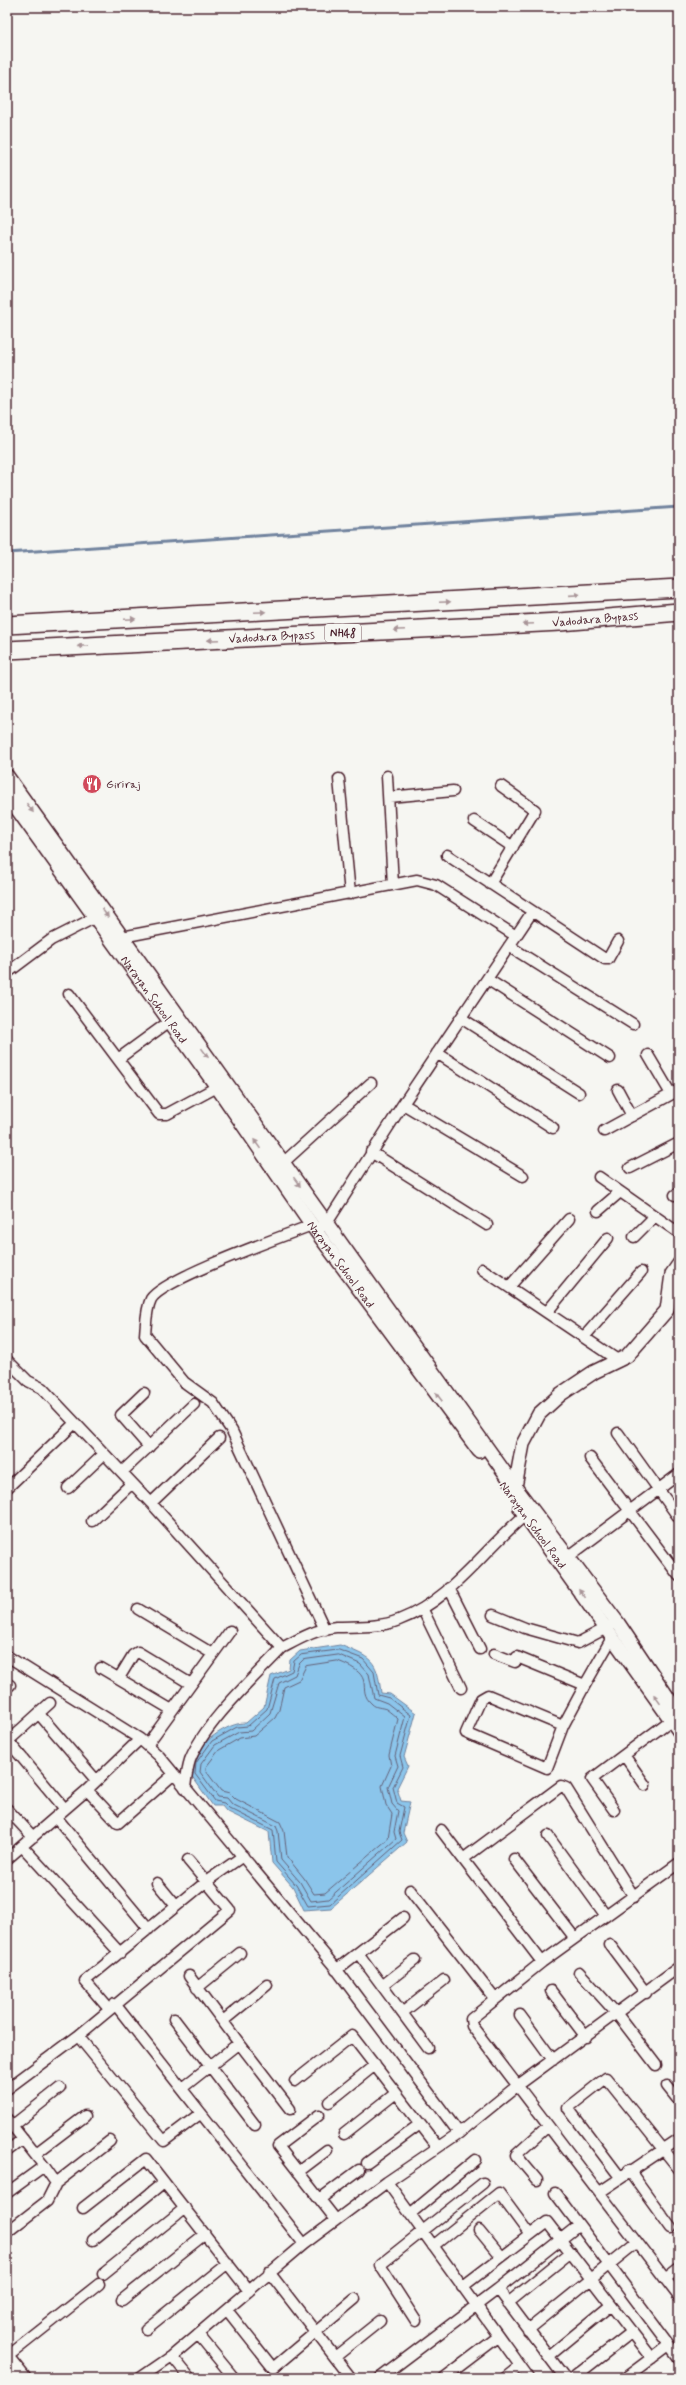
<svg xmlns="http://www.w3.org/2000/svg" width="686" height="2385" font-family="Mynerve,sans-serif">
	<rect width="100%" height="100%" fill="#f6f6f2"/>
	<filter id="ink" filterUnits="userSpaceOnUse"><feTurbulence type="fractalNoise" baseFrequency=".025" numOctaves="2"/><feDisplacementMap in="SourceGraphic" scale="8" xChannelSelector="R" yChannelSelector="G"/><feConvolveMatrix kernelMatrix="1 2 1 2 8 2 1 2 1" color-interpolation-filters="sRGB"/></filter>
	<g filter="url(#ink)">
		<path fill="#8bc5eb" stroke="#71839e" d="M 340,1645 C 371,1658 377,1658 381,1693 L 390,1694 L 416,1713 L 404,1757 L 408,1766 L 397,1788 L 401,1801 L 410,1802 L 403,1833 L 407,1842 L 331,1908 L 304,1910 L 293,1887 L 272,1863 L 269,1832 L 226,1811 L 222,1806 L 213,1806 L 191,1775 C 191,1771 190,1766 192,1762 C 197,1744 228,1722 246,1723 L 264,1707 L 271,1676 L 289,1669 L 290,1660 L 300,1651 Z"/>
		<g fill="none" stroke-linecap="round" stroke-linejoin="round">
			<path stroke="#646178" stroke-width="1" d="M 339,1650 L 363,1659 L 374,1672 L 378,1695 L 389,1698 L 411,1715 L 400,1756 L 403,1767 L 393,1787 L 397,1803 L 404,1807 L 399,1832 L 402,1840 L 330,1904 L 308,1906 L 296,1885 L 276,1862 L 273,1830 L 229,1808 L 224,1803 L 215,1801 L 195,1774 L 196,1763 L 212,1741 L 237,1727 L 248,1726 L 267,1709 L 275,1679 L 292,1671 L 294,1661 L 301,1655 Z
				M 339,1655 L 360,1664 L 369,1674 L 374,1698 L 387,1703 L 405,1717 L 395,1756 L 398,1766 L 388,1787 L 392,1804 L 398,1811 L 394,1832 L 396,1839 L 328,1899 L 311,1901 L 300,1882 L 281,1860 L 278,1831 L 276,1826 L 232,1804 L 227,1798 L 218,1797 L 200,1772 L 201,1764 L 215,1745 L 239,1732 L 251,1731 L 270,1713 L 279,1683 L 295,1675 L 299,1664 L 303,1660 Z
				M 338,1661 C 380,1677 354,1688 372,1704 C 376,1708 381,1707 386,1709 C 390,1712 395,1716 398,1719 L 389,1755 L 391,1766 L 382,1786 L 386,1805 L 392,1814 L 388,1839 L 325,1893 L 314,1894 L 304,1878 L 287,1857 L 284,1831 L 280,1822 L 236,1799 L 230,1793 L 221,1791 L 206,1771 L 206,1767 L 219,1750 L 240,1738 L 254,1736 L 275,1718 L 279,1710 L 284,1687 L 299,1680 L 306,1666 Z"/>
			<path stroke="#71839e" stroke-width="3" d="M 7,553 L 679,507"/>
			<g stroke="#4a1f2b" stroke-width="13">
				<path id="minor" d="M 387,776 L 393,885
					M 339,779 L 350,894
					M 389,797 L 453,791
					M 474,821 L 513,847
					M 447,855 L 605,959 L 608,959 L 618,941
					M 490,884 L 535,810 L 501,786
					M 122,937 L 417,880 L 436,885 L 516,936
					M 509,946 L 633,1024
					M 7,973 L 51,940 L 96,917
					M 487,979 L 610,1058
					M 69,994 L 159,1114 L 167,1114 L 217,1087
					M 461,1018 L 579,1093
					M 437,1053 L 553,1128
					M 648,1055 L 671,1094
					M 118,1059 L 170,1021
					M 618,1090 L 632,1116
					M 403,1104 L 523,1176
					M 604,1131 L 679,1090
					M 371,1152 L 487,1225
					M 284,1162 L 371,1083
					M 630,1168 L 679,1143
					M 599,1177 L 679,1233
					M 675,1195 L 679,1193
					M 598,1211 L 620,1192
					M 312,1225 C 284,1236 164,1278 151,1299 C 146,1309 146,1324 145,1335 L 184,1382 L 213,1403 L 232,1431 L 325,1630
					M 321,1227 L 327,1223 L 403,1104 L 532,912
					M 634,1237 L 655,1216
					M 482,1269 L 619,1361
					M 509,1287 L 569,1219
					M 547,1312 L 608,1238
					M 584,1337 L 641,1272
					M 7,1360 L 28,1381 L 42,1388 L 151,1503 L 282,1648 C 299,1639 316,1629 336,1627 C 357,1626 379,1628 399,1620 C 453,1600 486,1546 530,1511
					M 144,1393 L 121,1415 L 149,1447
					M 618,1433 L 679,1518
					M 590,1458 L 679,1576
					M 122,1472 L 194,1404
					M 7,1488 L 75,1423
					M 68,1488 L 104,1454
					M 151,1503 L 219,1438
					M 92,1521 L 132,1483
					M 568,1557 L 679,1474
					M 449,1588 L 480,1649
					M 138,1609 L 213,1654
					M 423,1610 L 461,1688
					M 493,1615 L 525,1628 L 578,1643 L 612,1625
					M 494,1654 L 515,1662 L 517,1657 L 585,1685 L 613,1636
					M 7,1656 L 140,1739
					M 101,1668 L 172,1710
					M 119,1678 L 133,1655 L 138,1652 L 191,1684
					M 7,1687 L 10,1685
					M 39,1714 L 96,1780
					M 563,1726 L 547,1768 L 466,1733 L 481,1699 L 488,1695 L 563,1726 L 585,1685
					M 8,1741 L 65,1809
					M 7,1742 L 50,1703
					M 147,1745 L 230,1631
					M 624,1755 L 671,1720
					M 185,1788 C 186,1779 187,1769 190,1760 C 205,1722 254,1678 282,1648
					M 87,1790 L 118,1823 L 174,1774
					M 7,1809 L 33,1837
					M 614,1810 L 592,1779 L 624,1755 L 645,1785
					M 56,1817 L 149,1929
					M 441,1830 L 463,1859
					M 548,1836 L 606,1916
					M 22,1846 L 120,1953
					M 7,1859 L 87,1790 L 140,1739 L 159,1756 L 334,1966 L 459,2133
					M 514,1859 L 574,1937
					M 188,1860 L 230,1910 L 78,2036 L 164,2141 L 201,2113
					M 679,1863 L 542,1962 L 471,2019 L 472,2026 L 679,2297
					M 157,1883 L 176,1906
					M 410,1890 L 495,1999
					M 610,1945 L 646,1993
					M 358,1953 L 428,2048
					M 542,1962 L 463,1859 L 561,1786 L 566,1788 L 634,1897
					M 336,1970 L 403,1918
					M 579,1972 L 617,2014 L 656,2065
					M 189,1976 L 239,2043
					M 382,1986 L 415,1960
					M 197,1988 L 240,1953
					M 551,1991 L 586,2037
					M 115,2004 L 304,2244
					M 109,2009 L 85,1981 L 207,1881 L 243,1856
					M 402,2013 L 444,1980
					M 520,2015 L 553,2060
					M 174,2019 L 255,2125
					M 223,2021 L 267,1985
					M 295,2081 L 352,2036 L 438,2147
					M 667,2086 L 679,2101
					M 182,2088 L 239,2043 L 290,2109
					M 7,2089 L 78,2036
					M 329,2102 L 375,2065
					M 319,2115 L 278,2146 L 336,2220
					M 7,2119 L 44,2166 L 7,2193
					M 12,2126 L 60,2088
					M 344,2134 L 396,2093
					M 7,2151 L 23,2139
					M 35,2154 L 85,2116
					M 367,2163 L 420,2124
					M 44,2166 L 56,2183 L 110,2141
					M 629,2170 L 671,2228
					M 298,2172 L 327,2150
					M 620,2177 L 568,2108 L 606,2078 L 679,2169
					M 537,2180 L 516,2155 L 548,2126
					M 387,2182 L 529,2378
					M 600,2192 L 679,2139
					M 555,2193 L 679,2358
					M 320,2199 L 359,2170
					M 83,2208 L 146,2159 L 249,2291
					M 410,2214 L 475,2160
					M 479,2230 L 501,2257
					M 7,2232 L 47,2201 L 56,2183
					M 93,2240 L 164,2182
					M 433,2246 L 499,2193 L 530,2235
					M 269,2272 L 351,2378
					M 103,2274 L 185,2208
					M 665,2279 L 679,2268
					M 462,2287 L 547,2222 L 652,2358
					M 498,2289 L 579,2225
					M 122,2300 L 205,2234
					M 508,2303 L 571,2252
					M 227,2310 L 273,2368 L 355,2299
					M 416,2321 L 380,2265 L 483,2183
					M 146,2329 L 228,2263
					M 528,2330 L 637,2242
					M 198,2334 L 234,2378
					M 172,2356 L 190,2378
					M 549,2356 L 611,2305
					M 7,2357 L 99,2284
					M 335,2357 L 380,2321
					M 140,2378 L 172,2356 L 304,2244 L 387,2182 L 459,2133 L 517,2086 L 679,1967
					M 380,2378 L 498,2289 L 565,2378
					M 444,2378 L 498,2337
					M 505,2378 L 520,2366
					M 573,2378 L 632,2332
					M 625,2378 L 669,2345"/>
			</g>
			<g stroke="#4a1f2b" stroke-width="16">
				<g id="tertiary">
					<path d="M 7,776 L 515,1487 L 618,1623 L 679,1714"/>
					<path id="s1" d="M 7,795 L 217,1087 L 316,1231 L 479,1451"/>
					<path d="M 515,1487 L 523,1444 L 539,1414 L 561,1394 L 594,1372 L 627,1356 L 667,1310 L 672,1274 L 679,1264"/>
					<path d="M 520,1508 L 679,1731"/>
					<path d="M 7,2357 L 24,2378"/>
					<path d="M 7,2376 L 9,2378"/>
				</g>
			</g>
			<g stroke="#4a1f2b" stroke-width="20">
				<g id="trunk">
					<path d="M 7,625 L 679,588"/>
					<path id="s2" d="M 7,650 L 560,622 L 679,612"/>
				</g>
			</g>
			<use href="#minor" stroke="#f6f6f2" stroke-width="10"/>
			<use href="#tertiary" stroke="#f6f6f2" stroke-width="13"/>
			<use href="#trunk" stroke="#f6f6f2" stroke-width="17"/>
		</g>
		<defs><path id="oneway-solid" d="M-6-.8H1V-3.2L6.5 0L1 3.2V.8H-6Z"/></defs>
		<g fill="#a99598">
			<use href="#oneway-solid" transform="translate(575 595) rotate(-4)"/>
			<use href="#oneway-solid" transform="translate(445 602) rotate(-3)"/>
			<use href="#oneway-solid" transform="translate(260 612) rotate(-3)"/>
			<use href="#oneway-solid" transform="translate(130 619) rotate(-3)"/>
			<use href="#oneway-solid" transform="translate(528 624) rotate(177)"/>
			<use href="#oneway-solid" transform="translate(399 630) rotate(177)"/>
			<use href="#oneway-solid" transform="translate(213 640) rotate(177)"/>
			<use href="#oneway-solid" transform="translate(83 646) rotate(177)"/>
			<use href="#oneway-solid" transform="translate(30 808) rotate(54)"/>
			<use href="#oneway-solid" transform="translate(105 913) rotate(54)"/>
			<use href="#oneway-solid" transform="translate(205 1053) rotate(54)"/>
			<use href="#oneway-solid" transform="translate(257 1144) rotate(-125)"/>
			<use href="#oneway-solid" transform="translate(297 1182) rotate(54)"/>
			<use href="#oneway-solid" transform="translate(439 1397) rotate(-127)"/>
			<use href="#oneway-solid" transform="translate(582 1593) rotate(-126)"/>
			<use href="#oneway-solid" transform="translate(657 1699) rotate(-125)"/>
		</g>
	</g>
	<defs>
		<g id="restaurant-disc" transform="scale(1)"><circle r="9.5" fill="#d1495b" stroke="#f6f6f2"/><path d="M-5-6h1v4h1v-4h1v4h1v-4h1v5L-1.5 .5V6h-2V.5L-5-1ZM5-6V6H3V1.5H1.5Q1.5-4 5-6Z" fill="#fff"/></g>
	</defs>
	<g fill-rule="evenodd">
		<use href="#restaurant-disc" x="92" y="784"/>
	</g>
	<g text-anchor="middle" stroke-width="3.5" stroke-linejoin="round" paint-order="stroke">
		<rect fill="#f6f6f2" stroke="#7e6067" stroke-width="1" x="325" y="624" width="36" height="18" rx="3"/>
		<g font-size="11" font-weight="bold" fill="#4a1f2b">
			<text x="343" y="637">NH48</text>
		</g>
		<g font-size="12" fill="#4a1f2b" stroke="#f6f6f2">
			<text dy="4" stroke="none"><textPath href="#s2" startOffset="589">Vadodara Bypass</textPath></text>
			<text dy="4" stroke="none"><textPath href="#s2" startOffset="265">Vadodara Bypass</textPath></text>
			<text dy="4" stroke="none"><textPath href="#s1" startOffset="252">Narayan School Road</textPath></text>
			<text dy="4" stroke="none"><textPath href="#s1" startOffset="576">Narayan School Road</textPath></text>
			<text transform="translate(533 1525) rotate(54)" y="4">Narayan School Road</text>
		</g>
		<g font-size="12" fill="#4a1f2b" stroke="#f6f6f2" text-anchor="start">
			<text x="106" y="788">Giriraj</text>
		</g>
	</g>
	<rect width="686" height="2385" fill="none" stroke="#f6f6f2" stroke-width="24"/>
	<rect x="12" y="12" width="662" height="2361" fill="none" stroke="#4a1f2b" stroke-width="1.5" filter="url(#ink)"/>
</svg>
